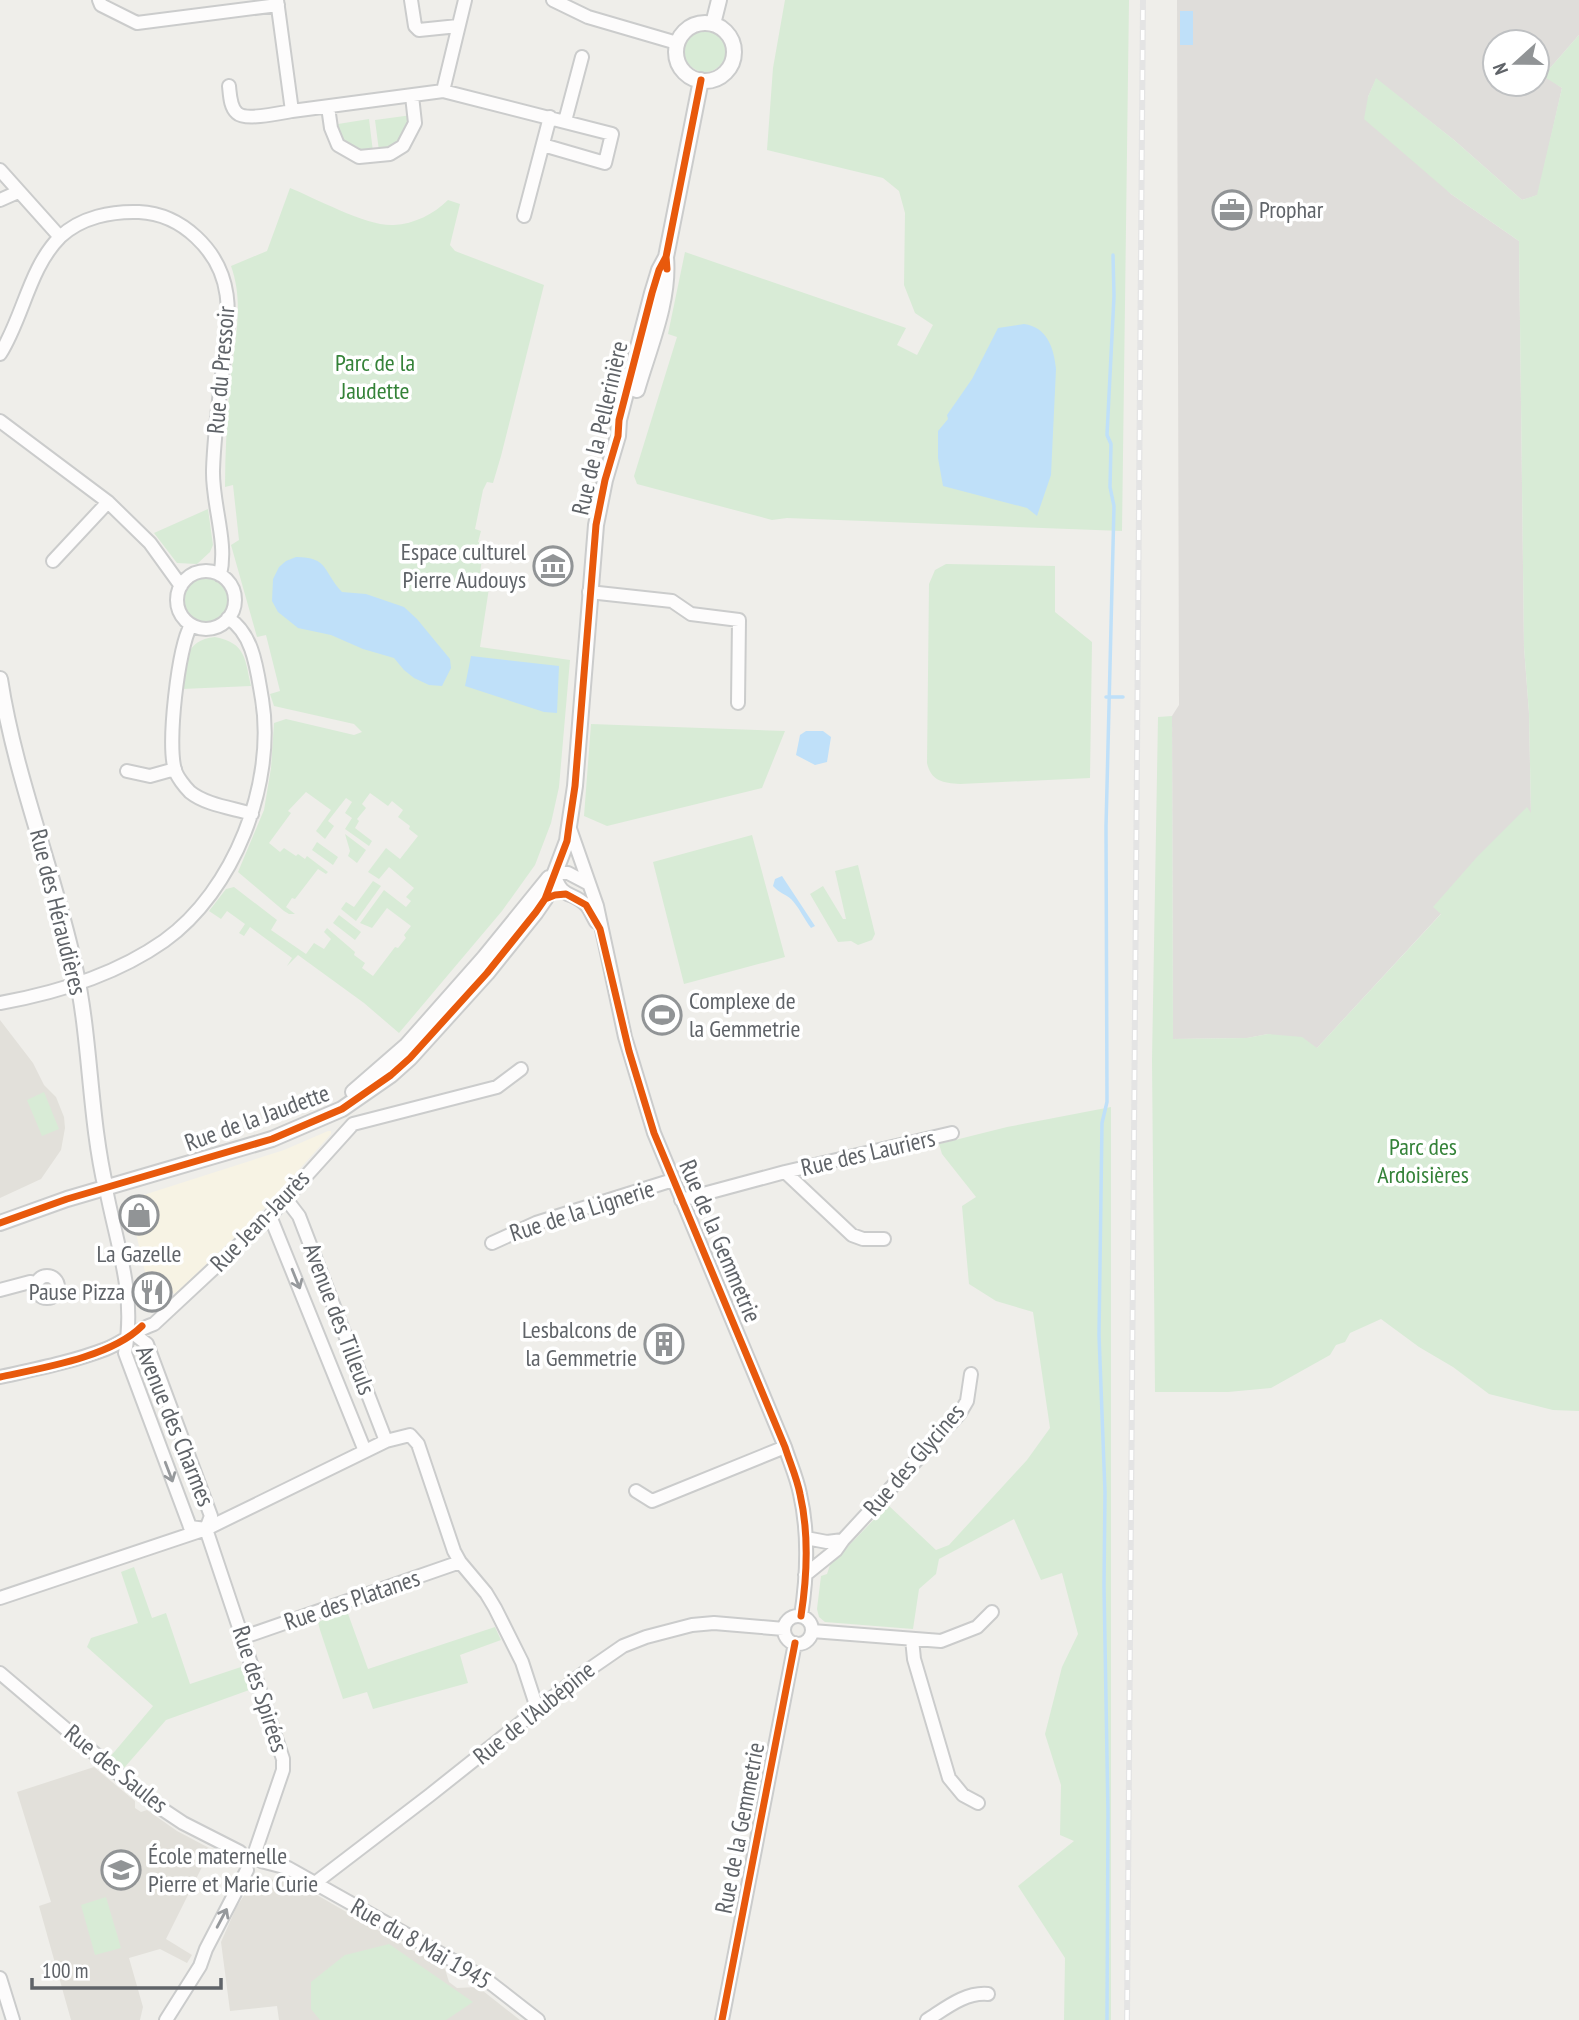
<svg xmlns="http://www.w3.org/2000/svg" width="1579" height="2020" font-family="'PT Sans Narrow',sans-serif">
	<rect width="100%" height="100%" fill="#efeeea"/>
	<path fill="#f7f3e4" d="M 328,1131 L 331,1131 L 331,1134 L 259,1214 L 175,1294 L 167,1288 L 152,1302 L 135,1229 L 139,1227 L 131,1199 L 284,1150 Z"/>
	<path fill="#dfddda" fill-rule="evenodd" d="M 1177,0 L 1579,0 L 1579,35 L 1544,75 L 1562,88 L 1538,195 L 1522,200 L 1454,140 L 1376,79 L 1368,97 L 1451,194 L 1519,241 L 1524,647 L 1529,713 L 1531,816 L 1317,1048 L 1268,1034 L 1247,1038 L 1173,1039 L 1172,716 L 1179,705 ZM 1495,42 L 1537,42 L 1537,84 L 1495,84 Z"/>
	<path fill="#e2e0da" d="M 0,1020 L 33,1063 L 44,1085 L 56,1097 L 64,1117 L 65,1128 L 61,1150 L 41,1179 L 0,1198 Z
		M 94,1767 L 135,1801 L 135,1808 L 141,1812 L 147,1810 L 177,1831 L 211,1849 L 166,1939 L 192,1955 L 187,1963 L 160,1949 L 129,1958 L 143,2007 L 140,2020 L 71,2020 L 39,1906 L 51,1902 L 17,1792 Z
		M 284,1876 L 445,1969 L 449,1982 L 457,1988 L 478,1987 L 520,2020 L 279,2020 L 277,2006 L 230,2011 L 221,1942 L 236,1908 L 250,1886 Z"/>
	<path fill="#d8ebd6" d="M 785,0 L 1129,0 L 1122,531 L 787,518 L 772,520 L 637,484 L 634,476 L 677,337 L 668,334 L 685,252 L 906,328 L 897,345 L 917,355 L 933,325 L 915,313 L 904,285 L 905,213 L 899,191 L 883,178 L 767,150 L 773,68 Z
		M684 51a21 21 0 1 1 42 0a21 21 0 1 1-42 0Z
		M 1579,35 L 1579,1411 L 1553,1410 L 1489,1394 L 1453,1367 L 1419,1347 L 1381,1319 L 1350,1333 L 1345,1342 L 1336,1345 L 1330,1355 L 1271,1388 L 1228,1392 L 1155,1392 L 1152,1060 L 1158,717 L 1172,716 L 1173,1039 L 1247,1038 L 1268,1034 L 1302,1037 L 1317,1048 L 1441,914 L 1433,907 L 1477,857 L 1527,807 L 1531,813 L 1529,713 L 1524,647 L 1519,241 L 1451,194 L 1364,119 L 1368,97 L 1376,78 L 1454,140 L 1522,200 L 1537,195 L 1562,88 L 1543,76 Z
		M 412,115 L 402,143 L 379,151 L 375,120 Z
		M 369,119 L 373,152 L 364,153 L 343,144 L 338,124 Z
		M 290,188 C 315,198 368,227 394,225 C 414,224 434,214 448,200 L 460,204 L 450,245 L 455,251 L 544,285 L 501,456 L 493,483 L 487,482 L 483,490 L 475,529 L 481,531 L 478,542 L 484,544 L 480,573 L 491,575 L 480,647 L 570,660 L 559,787 L 551,823 L 535,865 L 502,911 L 399,1033 L 364,1003 L 298,955 L 287,966 L 292,958 L 250,927 L 244,936 L 239,933 L 245,924 L 227,911 L 221,919 L 209,911 L 226,889 L 234,887 L 277,920 L 271,930 L 306,954 L 314,943 L 324,949 L 331,939 L 324,932 L 327,928 L 355,952 L 354,955 L 365,963 L 362,968 L 373,976 L 395,947 L 398,948 L 406,938 L 404,935 L 411,926 L 387,908 L 372,928 L 360,923 L 384,890 L 406,907 L 411,901 L 406,897 L 414,888 L 389,867 L 379,879 L 368,872 L 386,848 L 400,859 L 418,836 L 409,829 L 410,826 L 398,817 L 403,810 L 392,801 L 388,806 L 370,793 L 362,804 L 366,808 L 357,819 L 359,821 L 355,828 L 372,841 L 369,846 L 345,829 L 352,818 L 345,813 L 352,802 L 346,798 L 328,821 L 334,826 L 325,839 L 316,831 L 331,810 L 306,792 L 288,811 L 291,813 L 269,843 L 280,852 L 284,848 L 296,856 L 298,854 L 305,859 L 307,856 L 328,872 L 326,874 L 318,869 L 295,899 L 292,898 L 286,907 L 295,914 L 289,914 L 284,911 L 238,872 L 264,810 L 271,768 L 274,723 L 286,719 L 354,735 L 362,732 L 354,724 L 274,706 L 270,694 L 280,691 L 266,635 L 257,637 L 231,545 L 239,540 L 233,485 L 225,487 C 225,453 227,418 230,384 C 234,343 245,305 231,266 L 267,251 Z
		M 208,509 L 213,545 L 210,552 L 197,564 L 177,563 L 154,533 Z
		M 946,564 L 1055,566 L 1055,612 L 1092,642 L 1090,778 L 960,784 C 943,783 931,781 927,763 L 929,584 L 935,570 Z
		M182 600a23 23 0 1 1 46 0a23 23 0 1 1-46 0Z
		M 215,637 C 246,643 245,659 251,686 L 182,689 C 185,663 184,640 215,637 Z
		M 591,724 L 785,731 L 762,788 L 607,826 L 584,816 Z
		M 345,834 L 366,850 L 357,863 L 348,856 L 350,851 Z
		M 752,835 L 785,957 L 684,984 L 653,862 Z
		M 317,842 L 338,857 L 333,865 L 312,850 Z
		M 858,865 L 875,934 L 872,940 L 858,945 L 851,941 L 838,942 L 810,894 L 823,886 L 843,919 L 846,919 L 835,871 Z
		M 373,881 L 381,886 L 356,921 L 341,909 L 346,902 L 354,907 Z
		M 339,915 L 361,932 L 355,940 L 333,923 Z
		M 44,1092 L 59,1129 L 42,1136 L 27,1100 Z
		M 1111,1107 L 1111,2020 L 1064,2020 L 1065,1958 L 1018,1886 L 1074,1841 L 1060,1835 L 1061,1785 L 1045,1734 L 1062,1667 L 1078,1634 L 1062,1573 L 1041,1580 L 1014,1519 L 939,1559 L 936,1574 L 919,1589 L 913,1629 L 825,1622 L 819,1617 L 817,1609 L 821,1576 L 827,1574 L 830,1565 L 888,1505 L 936,1550 L 949,1545 L 1027,1460 L 1050,1428 L 1033,1312 L 996,1301 L 969,1284 L 962,1206 L 976,1197 L 942,1154 L 939,1144 L 1007,1127 Z
		M 134,1567 L 152,1618 L 166,1613 L 190,1684 L 244,1666 L 252,1689 L 166,1720 L 124,1768 L 110,1757 L 153,1706 L 87,1647 L 91,1638 L 138,1623 L 121,1572 Z
		M 347,1611 L 368,1669 L 495,1627 L 501,1640 L 460,1655 L 468,1683 L 373,1709 L 367,1692 L 343,1699 L 320,1630 L 318,1622 Z
		M 106,1897 L 121,1948 L 95,1955 L 81,1905 Z
		M 389,1944 L 473,2002 L 446,2020 L 320,2020 L 311,2009 L 311,1982 L 345,1955 Z"/>
	<path fill="#bfe0f9" d="M 1180,11 L 1193,11 L 1193,45 L 1180,45 Z
		M 1024,324 C 1047,327 1054,348 1056,369 L 1051,475 L 1037,516 L 1027,508 L 943,486 L 938,458 L 938,431 L 948,419 L 947,415 L 972,379 L 998,328 Z
		M 296,557 C 329,557 323,572 342,592 L 366,594 L 404,607 L 417,619 L 450,659 L 451,668 L 442,686 L 429,685 L 414,678 L 404,670 L 394,658 L 363,649 L 331,635 L 298,628 L 278,612 L 272,601 L 273,579 L 279,567 L 286,561 Z
		M 471,656 L 559,666 L 557,713 L 544,712 L 465,686 Z
		M 806,731 L 823,731 L 831,737 L 827,762 L 815,765 L 796,755 L 800,735 Z
		M 782,876 L 815,926 L 811,928 C 804,919 799,907 791,899 C 785,894 779,893 773,886 L 775,879 Z"/>
	<g fill="none" stroke-linecap="round" stroke-linejoin="round">
		<path stroke="#bfe0f9" stroke-width="3.5" d="M 1106,697 L 1123,697
			M 1107,2020 L 1108,1813 L 1104,1586 L 1105,1492 L 1099,1335 L 1102,1123 L 1107,1102 L 1106,827 L 1114,506 L 1110,487 L 1111,444 L 1107,435 L 1114,296 L 1113,255"/>
		<g stroke="#cbcccc" stroke-width="16">
			<path id="minor" d="M 99,0 L 101,5 L 137,23 L 278,5
				M 277,0 L 292,111 L 443,91 L 465,0
				M 411,0 L 415,26 L 419,30 L 458,26
				M 553,0 L 588,17 L 677,43
				M 229,86 C 230,95 230,107 237,113 C 245,121 281,113 292,111
				M 443,91 L 612,134 L 605,163 L 543,145
				M 328,107 L 331,128 L 338,145 L 359,157 L 390,154 L 403,146 L 415,123 L 412,96
				M 565,121 L 582,57
				M 0,170 L 60,237
				M 0,200 L 18,192
				M 524,216 L 550,117
				M 0,354 C 23,318 29,268 60,237 C 81,217 112,211 139,212 C 160,213 180,222 196,237 C 239,277 228,323 222,375 C 218,407 214,438 213,470 C 212,504 228,542 220,575
				M 0,421 L 108,502 L 150,543 L 181,586
				M 53,561 L 108,502
				M177 600a29 29 0 1 1 58 0a29 29 0 1 1-58 0Z
				M 589,592 L 672,601 L 691,614 L 739,620 L 738,703
				M 191,625 C 178,648 167,744 175,770 C 177,777 185,787 190,792 C 206,805 233,808 252,814
				M 127,771 L 150,776 L 175,769
				M 569,826 L 597,906 L 625,1037 L 654,1133 L 785,1447 C 790,1463 797,1478 800,1494 C 809,1533 807,1577 801,1616
				M 589,884 L 568,873 L 554,873 C 562,901 572,890 587,906 C 590,910 593,917 596,922
				M 0,1003 C 56,993 117,974 164,941 C 234,891 276,783 262,699 C 257,671 254,634 228,618
				M 785,1172 L 852,1235 L 863,1239 L 884,1239
				M 106,1189 C 117,1246 136,1294 125,1353 L 189,1524 L 190,1527 L 206,1529
				M 286,1199 L 299,1216 L 386,1441
				M 681,1200 L 785,1172 L 952,1133
				M 270,1216 L 365,1451
				M 492,1243 L 536,1223 L 673,1180
				M36 1287a11 11 0 1 1 22 0a11 11 0 1 1-22 0Z
				M 0,1290 L 30,1282 L 36,1283
				M 134,1334 L 147,1344 L 211,1516 L 206,1529
				M 0,1377 C 36,1369 72,1362 106,1349 C 124,1342 137,1329 154,1324 L 270,1216 L 353,1124 L 497,1087 L 521,1069
				M 636,1491 L 652,1501 L 785,1447
				M 206,1529 L 283,1759 L 283,1770 L 256,1849
				M 806,1538 L 827,1542 L 843,1540
				M 805,1575 L 836,1550 L 843,1540 L 960,1413 L 967,1401 L 971,1374
				M 0,1598 L 206,1529 L 386,1441 L 410,1435 L 418,1444 L 454,1551 L 460,1562 L 486,1593 L 495,1608 L 522,1662 L 538,1711
				M784 1630a14 14 0 1 1 28 0a14 14 0 1 1-28 0Z
				M 812,1631 L 941,1641 L 977,1627 L 992,1612
				M 244,1637 L 460,1562
				M 912,1639 L 914,1659 L 949,1778 L 963,1795 L 978,1803
				M 0,1673 L 153,1803 L 183,1823 L 240,1852
				M 261,1861 L 288,1868 L 484,1978 L 538,2020
				M 315,1883 L 430,1795 L 581,1675 L 623,1646 L 646,1637 L 692,1625 L 714,1623 L 784,1629
				M 0,1978 L 13,2020
				M 166,2020 L 200,1966 L 206,1949 L 247,1870
				M 722,2020 L 795,1643
				M 927,2020 C 946,2008 965,1992 988,1994"/>
		</g>
		<g stroke="#cbcccc" stroke-width="18">
			<path id="tertiary" d="M676 52a29 29 0 1 1 58 0a29 29 0 1 1-58 0Z
				M 713,24 L 719,0
				M 637,390 C 649,348 670,301 666,257 L 701,80
				M 0,679 C 15,777 54,871 75,968 C 91,1040 89,1116 106,1189
				M 353,1092 L 407,1045 L 484,958 L 549,878
				M 0,1223 L 67,1199 L 272,1139 L 342,1109 L 391,1075 L 410,1058 L 487,973 L 536,912 L 545,899 L 567,841 L 569,826 L 575,786 L 596,525 L 605,480 L 618,436 L 619,420 L 652,293 L 659,270 L 666,257"/>
		</g>
		<use href="#minor" stroke="#fdfcfc" stroke-width="12"/>
		<use href="#tertiary" stroke="#fdfcfc" stroke-width="14"/>
		<g stroke="#e4e4e4" stroke-width="6">
			<path id="rail" d="M 1127,2020 L 1143,0"/>
		</g>
		<use href="#rail" stroke="#fff" stroke-width="3.5" stroke-dasharray="10" stroke-linecap="butt"/>
		<g stroke="#fff" stroke-width="11">
			<path id="cycleway" d="M 667,269 L 666,257 L 701,80
				M 545,899 L 555,895 L 566,894 L 586,905 L 600,929 L 629,1051 L 654,1133 L 785,1447 C 790,1463 797,1478 800,1494 C 809,1533 807,1577 801,1616
				M 0,1223 L 67,1199 L 272,1139 L 342,1109 L 391,1075 L 410,1058 L 487,973 L 536,912 L 545,899 L 567,841 L 569,826 L 575,786 L 596,525 L 605,480 L 618,436 L 619,420 L 652,293 L 659,270 L 666,257
				M 0,1377 C 42,1368 111,1357 142,1326
				M 722,2020 L 795,1643"/>
		</g>
		<use href="#cycleway" stroke="#e8590c" stroke-width="7"/>
	</g>
	<defs><path id="oneway-shaft" d="M-6 0H5M1.5-3L5.5 0L1.5 3" fill="none" stroke-width="1.6" stroke-linecap="round" stroke-linejoin="round" transform="scale(1.75)"/></defs>
	<g stroke="#96999c">
		<use href="#oneway-shaft" transform="translate(296 1279) rotate(68)"/>
		<use href="#oneway-shaft" transform="translate(169 1472) rotate(69)"/>
		<use href="#oneway-shaft" transform="translate(222 1918) rotate(-62)"/>
	</g>
	<defs>
		<g id="office-ring" transform="scale(2.0125)"><circle r="9.5" fill="#fff" stroke="#919496" stroke-width="1.5"/><path d="M-6-3h4V-5.5h4V-3h4V5H-6ZM-1-4.5V-3h2v-1.5ZM-6 0V1H6V0Z" fill="#919496"/></g>
		<g id="museum-ring" transform="scale(2.0125)"><circle r="9.5" fill="#fff" stroke="#919496" stroke-width="1.5"/><path d="M0-6L6-3V-2H-6V-3ZM-5-1h2V3h-2ZM-1-1h2V3h-2ZM3-1h2V3H3ZM-6 4H6V6H-6Z" fill="#919496"/></g>
		<g id="stadium-ring" transform="scale(2.0125)"><circle r="9.5" fill="#fff" stroke="#919496" stroke-width="1.5"/><path d="M0-5a6.5 5 0 1 0 0 10a6.5 5 0 1 0 0-10ZM-3.5-1.8h7v3.6h-7Z" fill="#919496"/></g>
		<g id="shop-ring" transform="scale(2.0125)"><circle r="9.5" fill="#fff" stroke="#919496" stroke-width="1.5"/><path d="M-5-2.5h2.3a2.7 3.5 0 0 1 5.4 0H5L5.5 6h-11ZM-1.5-2.5h3a1.5 2.3 0 0 0-3 0Z" fill="#919496"/></g>
		<g id="restaurant-ring" transform="scale(2.0125)"><circle r="9.5" fill="#fff" stroke="#919496" stroke-width="1.5"/><path d="M-5-6h1v4h1v-4h1v4h1v-4h1v5L-1.5 .5V6h-2V.5L-5-1ZM5-6V6H3V1.5H1.5Q1.5-4 5-6Z" fill="#919496"/></g>
		<g id="building-ring" transform="scale(2.0125)"><circle r="9.5" fill="#fff" stroke="#919496" stroke-width="1.5"/><path d="M-4-6H4V6H1V3H-1V6H-4ZM-2.5-4.3h1.7v1.8h-1.7ZM.8-4.3h1.7v1.8H.8ZM-2.5-1h1.7V.8h-1.7ZM.8-1h1.7V.8H.8Z" fill="#919496"/></g>
		<g id="school-ring" transform="scale(2.0125)"><circle r="9.5" fill="#fff" stroke="#919496" stroke-width="1.5"/><path d="M0-5L7-2L0 1L-7-2ZM-4 1L0 2.5L4 1V4Q0 6-4 4Z" fill="#919496"/></g>
	</defs>
	<g fill-rule="evenodd">
		<use href="#office-ring" x="1232" y="210"/>
		<use href="#museum-ring" x="553" y="566"/>
		<use href="#stadium-ring" x="662" y="1015"/>
		<use href="#shop-ring" x="139" y="1215"/>
		<use href="#restaurant-ring" x="152" y="1292"/>
		<use href="#building-ring" x="664" y="1344"/>
		<use href="#school-ring" x="121" y="1870"/>
	</g>
	<g text-anchor="middle" stroke-width="7" stroke-linejoin="round" paint-order="stroke">
		<g font-size="24" fill="#5f6368" stroke="#fff" text-anchor="start">
			<text x="1259" y="218">Prophar</text>
			<text x="526" y="560" text-anchor="end">Espace culturel<tspan x="526" dy="28">Pierre Audouys</tspan></text>
			<text x="689" y="1009">Complexe de<tspan x="689" dy="28">la Gemmetrie</tspan></text>
			<text x="139" y="1262" text-anchor="middle">La Gazelle</text>
			<text x="125" y="1300" text-anchor="end">Pause Pizza</text>
			<text x="637" y="1338" text-anchor="end">Lesbalcons de<tspan x="637" dy="28">la Gemmetrie</tspan></text>
			<text x="148" y="1864">École maternelle<tspan x="148" dy="28">Pierre et Marie Curie</tspan></text>
		</g>
		<g font-size="24" fill="#348238" stroke="#fff">
			<text x="375" y="371">Parc de la<tspan x="375" dy="28">Jaudette</tspan></text>
			<text x="1423" y="1155">Parc des<tspan x="1423" dy="28">Ardoisières</tspan></text>
		</g>
		<g font-size="24" fill="#5f6368" stroke="#fff">
			<text transform="translate(221 370) rotate(-85)" y="8">Rue du Pressoir</text>
			<text transform="translate(600 428) rotate(-77)" y="8">Rue de la Pellerinière</text>
			<text transform="translate(58 912) rotate(76)" y="8">Rue des Héraudières</text>
			<text transform="translate(257 1118) rotate(-20)" y="8">Rue de la Jaudette</text>
			<text transform="translate(868 1153) rotate(-13)" y="8">Rue des Lauriers</text>
			<text transform="translate(582 1211) rotate(-18)" y="8">Rue de la Lignerie</text>
			<text transform="translate(260 1221) rotate(-46)" y="8">Rue Jean-Jaurès</text>
			<text transform="translate(720 1241) rotate(67)" y="8">Rue de la Gemmetrie</text>
			<text transform="translate(339 1319) rotate(69)" y="8">Avenue des Tilleuls</text>
			<text transform="translate(175 1426) rotate(68)" y="8">Avenue des Charmes</text>
			<text transform="translate(914 1460) rotate(-49)" y="8">Rue des Glycines</text>
			<text transform="translate(352 1600) rotate(-19)" y="8">Rue des Platanes</text>
			<text transform="translate(260 1689) rotate(72)" y="8">Rue des Spirées</text>
			<text transform="translate(534 1713) rotate(-39)" y="8">Rue de l’Aubépine</text>
			<text transform="translate(116 1769) rotate(39)" y="8">Rue des Saules</text>
			<text transform="translate(740 1828) rotate(-79)" y="8">Rue de la Gemmetrie</text>
			<text transform="translate(421 1944) rotate(30)" y="8">Rue du 8 Mai 1945</text>
		</g>
	</g>
	<g transform="translate(1516 63) rotate(249)"><circle r="33" fill="#ffffff" stroke="#bfc1c3" stroke-width="2"/>
	<path d="M0-5L12 26L0 18L-12 26Z" fill="#919496"/>
	<text y="-10" font-size="19" font-weight="bold" text-anchor="middle" fill="#5f6368">N</text>
	</g>
	<path d="M32 1978v10h189v-10" fill="none" stroke="#5f6368" stroke-width="3.5"/>
	<text x="42" y="1978" font-size="21" fill="#5f6368" stroke="#ffffff" stroke-width="5" paint-order="stroke">100 m</text>
</svg>
